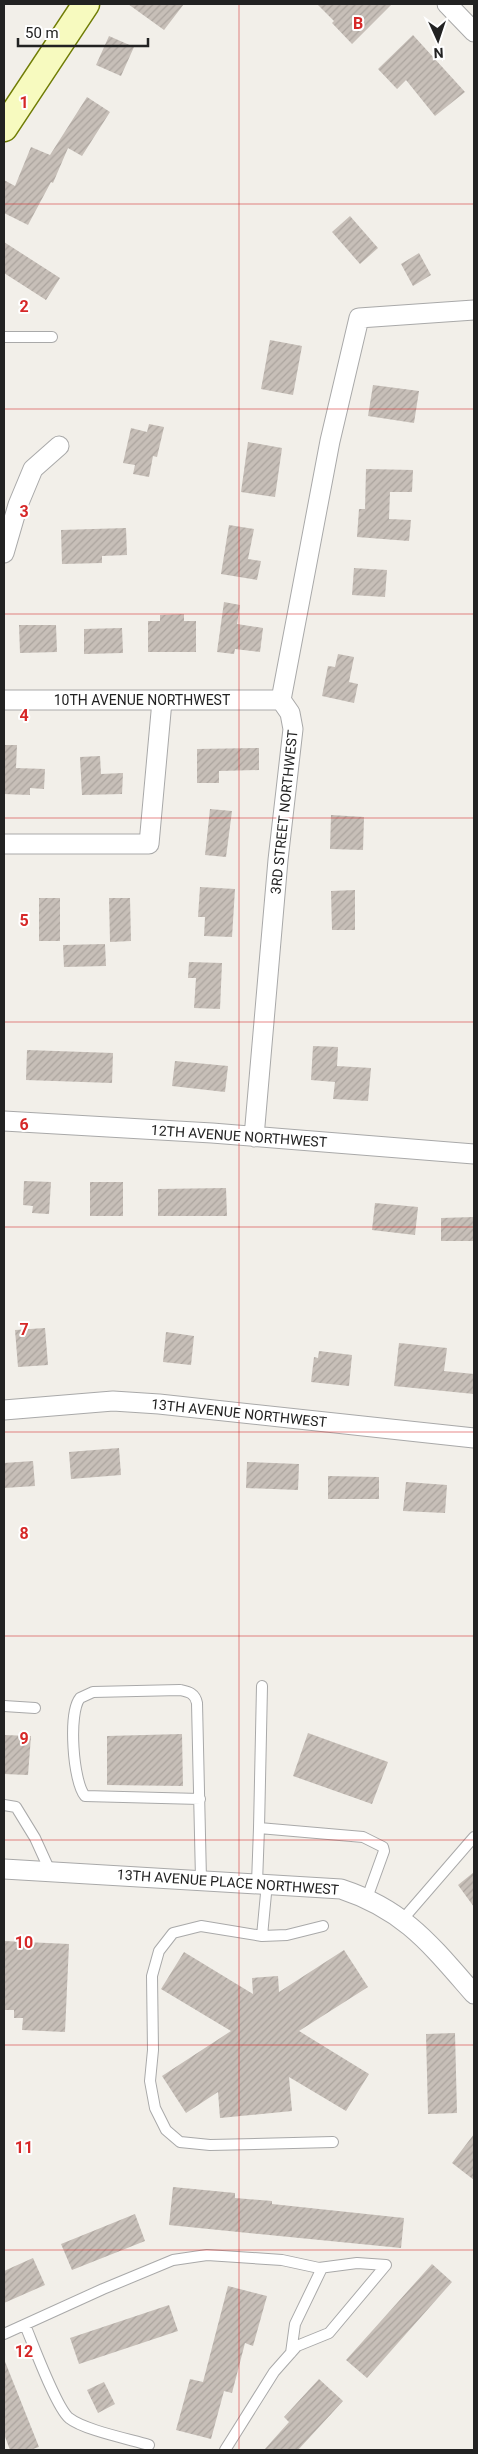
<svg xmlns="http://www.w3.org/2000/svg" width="478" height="2454" font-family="Roboto,sans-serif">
	<defs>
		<pattern id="building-hatch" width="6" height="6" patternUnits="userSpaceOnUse" patternTransform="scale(1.25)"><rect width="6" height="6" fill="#c7bfb8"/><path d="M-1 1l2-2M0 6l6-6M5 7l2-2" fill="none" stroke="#aba49e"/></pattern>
	</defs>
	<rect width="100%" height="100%" fill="#f2efe9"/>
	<path fill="url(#building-hatch)" d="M 128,4 L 184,4 L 164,30 Z
		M 317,4 L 392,4 L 352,44 L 332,23 L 334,21 Z
		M 413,35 L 465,92 L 435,116 L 406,80 L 397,89 L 378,69 Z
		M 109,36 L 134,47 L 121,76 L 96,65 Z
		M 87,97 L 110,112 L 82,156 L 68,148 L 53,183 L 51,182 L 28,225 L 4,213 L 4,180 L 15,186 L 31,147 L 50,155 Z
		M 350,216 L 378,248 L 360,264 L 332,232 Z
		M 4,242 L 60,278 L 46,300 L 4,273 Z
		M 419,253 L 431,275 L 413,286 L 401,264 Z
		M 270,340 L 302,346 L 293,395 L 261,389 Z
		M 373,385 L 419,391 L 414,423 L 368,416 Z
		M 149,424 L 164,427 L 157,457 L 153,456 L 149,477 L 133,474 L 135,465 L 123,463 L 131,428 L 147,432 Z
		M 248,442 L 282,448 L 275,497 L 241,492 Z
		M 366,469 L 413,470 L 412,492 L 390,492 L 389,519 L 411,520 L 409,541 L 357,537 L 359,509 L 365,509 Z
		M 229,525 L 254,529 L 248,559 L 261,561 L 257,580 L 221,574 Z
		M 126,528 L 127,555 L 102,556 L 102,563 L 62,564 L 61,530 Z
		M 354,568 L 387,570 L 385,597 L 352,595 Z
		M 224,602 L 240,605 L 237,624 L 263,628 L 260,652 L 235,649 L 234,654 L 217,652 Z
		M 184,614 L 184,621 L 196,621 L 196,652 L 148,652 L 148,621 L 160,621 L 160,615 Z
		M 19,625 L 56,625 L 57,652 L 20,653 Z
		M 122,628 L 123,653 L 84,654 L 84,629 Z
		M 338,654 L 354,657 L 349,682 L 358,684 L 354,703 L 322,696 L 328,666 L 335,667 Z
		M 4,745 L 17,745 L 16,768 L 45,769 L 44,789 L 30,788 L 30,795 L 4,794 Z
		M 259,748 L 259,770 L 219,771 L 219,783 L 197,783 L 197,749 Z
		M 100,756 L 101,774 L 123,773 L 122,794 L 82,795 L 80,757 Z
		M 210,809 L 232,811 L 226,857 L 205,855 Z
		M 331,815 L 364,817 L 363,850 L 330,849 Z
		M 200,887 L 235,889 L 232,937 L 204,936 L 205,917 L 198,917 Z
		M 355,890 L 355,930 L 332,930 L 331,891 Z
		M 39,898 L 60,898 L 60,941 L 39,941 Z
		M 109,898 L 130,898 L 131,941 L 110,942 Z
		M 105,944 L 106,966 L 64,967 L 63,945 Z
		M 189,962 L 222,963 L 220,1009 L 194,1008 L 196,978 L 188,978 Z
		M 313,1046 L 338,1047 L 337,1066 L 371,1068 L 368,1101 L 333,1099 L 335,1082 L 311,1080 Z
		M 27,1050 L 113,1053 L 112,1083 L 26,1080 Z
		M 175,1061 L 228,1066 L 225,1092 L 172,1086 Z
		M 24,1181 L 51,1182 L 49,1214 L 32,1213 L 33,1206 L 23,1205 Z
		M 90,1182 L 123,1182 L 123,1216 L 90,1216 Z
		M 226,1188 L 227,1216 L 158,1216 L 158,1189 Z
		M 375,1203 L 418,1207 L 415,1235 L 372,1230 Z
		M 474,1217 L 474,1241 L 441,1241 L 441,1218 Z
		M 45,1328 L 48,1365 L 18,1367 L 15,1330 Z
		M 166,1332 L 194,1336 L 191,1365 L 163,1362 Z
		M 399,1343 L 447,1348 L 444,1371 L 474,1374 L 474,1394 L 394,1386 Z
		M 319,1351 L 352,1355 L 349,1386 L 311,1382 L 314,1357 L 318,1358 Z
		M 119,1448 L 121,1475 L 71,1479 L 69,1452 Z
		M 33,1461 L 35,1486 L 4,1488 L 4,1463 Z
		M 247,1462 L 299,1464 L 298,1490 L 246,1488 Z
		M 328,1476 L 379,1477 L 379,1499 L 328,1499 Z
		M 406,1482 L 447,1485 L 445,1513 L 403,1511 Z
		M 308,1733 L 388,1762 L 372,1804 L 293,1776 Z
		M 182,1734 L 183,1786 L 107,1785 L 107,1736 Z
		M 4,1735 L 31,1736 L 28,1775 L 4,1774 Z
		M 474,1872 L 474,1907 L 458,1885 Z
		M 4,1941 L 69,1944 L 65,2032 L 22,2030 L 23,2018 L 14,2018 L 14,2010 L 4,2010 Z
		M 344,1950 L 368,1987 L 299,2031 L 369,2074 L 346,2111 L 289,2077 L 292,2111 L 220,2118 L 218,2092 L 186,2113 L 162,2076 L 231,2031 L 161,1989 L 184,1952 L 253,1994 L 252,1978 L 278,1976 L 279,1992 Z
		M 455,2033 L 457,2113 L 428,2114 L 426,2034 Z
		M 474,2134 L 474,2180 L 452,2163 Z
		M 173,2187 L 235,2193 L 235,2198 L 272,2201 L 272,2204 L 404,2218 L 401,2248 L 169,2225 Z
		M 135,2214 L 145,2241 L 72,2270 L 61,2244 Z
		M 33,2258 L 45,2285 L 4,2303 L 4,2271 Z
		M 432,2264 L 452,2282 L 367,2378 L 346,2360 Z
		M 228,2286 L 267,2296 L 253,2346 L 245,2343 L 232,2393 L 224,2391 L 211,2439 L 176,2430 L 190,2379 L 203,2382 Z
		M 169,2305 L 178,2331 L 79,2364 L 70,2338 Z
		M 4,2359 L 39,2447 L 30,2450 L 10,2450 L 4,2434 Z
		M 319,2379 L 343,2401 L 298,2450 L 264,2450 L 289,2422 L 284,2417 Z
		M 104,2382 L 115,2404 L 98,2413 L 87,2390 Z"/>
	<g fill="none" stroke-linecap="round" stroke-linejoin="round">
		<g stroke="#a9a9a9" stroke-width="12">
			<path id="lane" d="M 4,337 L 52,337
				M 4,1706 L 35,1708
				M 200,1799 L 85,1796 C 73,1782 68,1713 80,1698 L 93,1692 L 180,1690 C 189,1692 195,1693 197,1703 L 201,1879
				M 4,1805 L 16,1807 L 35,1838 L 50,1871
				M 259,1828 L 262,1686
				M 257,1883 L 259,1828 L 363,1837 L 383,1847 L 384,1851 L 367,1898
				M 267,1883 L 262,1936 L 201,1926 L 173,1933 L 159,1951 L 152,1976 L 153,2050 L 150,2081 L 155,2108 L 166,2130 L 180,2142 L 210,2145 L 333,2142
				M 403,1919 L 474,1837
				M 262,1936 L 287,1935 L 323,1926
				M 25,2325 C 33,2344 56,2407 69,2418 C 84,2430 129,2439 149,2445
				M 4,2334 L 103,2289 L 173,2260 L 207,2255 L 282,2260 L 319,2268 L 357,2263 L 386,2265 L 329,2333 L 297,2346 L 274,2372 L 225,2450
				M 291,2353 L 295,2324 L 322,2268"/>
		</g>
		<g stroke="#a9a9a9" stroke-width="21">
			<path id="street" d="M 447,4 L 474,32
				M 4,553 L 18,505 L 33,469 L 59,446
				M 4,700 L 281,700
				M 281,700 L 330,441 L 359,318 L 474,310
				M 4,844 L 149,844 L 162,701
				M 4,1121 L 212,1133 L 474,1154
				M 254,1137 L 278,860 L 293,729 L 290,713 L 281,700
				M 4,1410 L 113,1401 L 159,1404 L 474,1438
				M 4,1869 L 341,1889 C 405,1910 431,1945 474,1994"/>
		</g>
		<g stroke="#707d05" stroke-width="29">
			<path id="secondary" d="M 4,128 L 86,4"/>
		</g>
		<use href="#lane" stroke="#fff" stroke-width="10"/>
		<use href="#street" stroke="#fff" stroke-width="19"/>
		<use href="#secondary" stroke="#f7fabf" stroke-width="26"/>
	</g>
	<path fill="none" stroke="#d62828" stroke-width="1" stroke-opacity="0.55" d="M 239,4 L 239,2450M 4,204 L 474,204M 4,409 L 474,409M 4,614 L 474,614M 4,818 L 474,818M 4,1022 L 474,1022M 4,1227 L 474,1227M 4,1432 L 474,1432M 4,1636 L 474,1636M 4,1840 L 474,1840M 4,2045 L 474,2045M 4,2250 L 474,2250"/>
	<g text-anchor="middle" stroke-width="4" stroke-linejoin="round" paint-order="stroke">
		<g font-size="14" fill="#222" stroke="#fff">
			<text x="142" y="705">10TH AVENUE NORTHWEST</text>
			<text transform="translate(284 812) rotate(-84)" y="5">3RD STREET NORTHWEST</text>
			<text transform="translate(239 1136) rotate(4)" y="5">12TH AVENUE NORTHWEST</text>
			<text transform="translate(239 1413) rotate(6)" y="5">13TH AVENUE NORTHWEST</text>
			<text transform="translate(228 1882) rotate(4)" y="5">13TH AVENUE PLACE NORTHWEST</text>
		</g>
	</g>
	<g font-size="16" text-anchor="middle" font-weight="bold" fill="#d62828" stroke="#fff" stroke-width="4" stroke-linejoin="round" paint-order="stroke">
		<text x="358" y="29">B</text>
		<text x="24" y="108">1</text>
		<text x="24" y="312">2</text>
		<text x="24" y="517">3</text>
		<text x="24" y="721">4</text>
		<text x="24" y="926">5</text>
		<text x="24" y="1130">6</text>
		<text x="24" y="1335">7</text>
		<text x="24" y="1539">8</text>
		<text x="24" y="1744">9</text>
		<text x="24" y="1948">10</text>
		<text x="24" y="2153">11</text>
		<text x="24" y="2357">12</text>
	</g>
	<rect width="478" height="2454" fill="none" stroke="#222222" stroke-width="10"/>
	<g transform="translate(438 40) rotate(177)" stroke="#ffffff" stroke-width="4" paint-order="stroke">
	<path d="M0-4L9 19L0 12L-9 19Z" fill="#222222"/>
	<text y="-8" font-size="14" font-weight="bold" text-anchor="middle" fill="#222222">N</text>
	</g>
	<path d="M18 38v8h130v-8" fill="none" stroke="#222222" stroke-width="2.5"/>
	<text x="25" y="38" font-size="15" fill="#222222" stroke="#ffffff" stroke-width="4" paint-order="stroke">50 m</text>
</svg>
